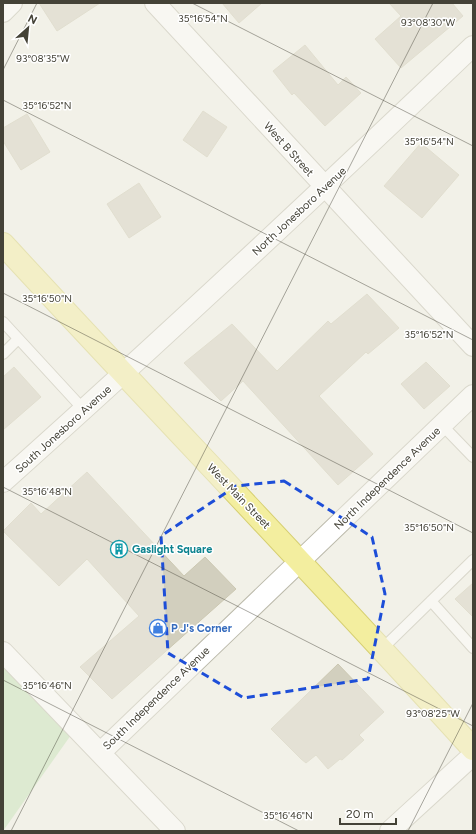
<svg xmlns="http://www.w3.org/2000/svg" width="476" height="834" font-family="Figtree,sans-serif">
	<rect width="100%" height="100%" fill="#f2f1e8"/>
	<path fill="#c3e2b5" d="M 3,664 L 71,735 L 3,831 Z"/>
	<path fill="#d2cfbe" stroke="#ccc8b2" d="M 39,3 L 100,3 L 57,31 Z
		M 222,3 L 262,3 L 239,23 Z
		M 389,3 L 452,3 L 463,16 L 401,68 L 375,39 L 401,16 Z
		M 305,45 L 338,85 L 346,77 L 361,93 L 325,126 L 294,93 L 292,95 L 273,71 Z
		M 203,111 L 227,127 L 207,157 L 183,140 Z
		M 27,114 L 50,152 L 21,170 L 3,141 L 3,128 Z
		M 421,143 L 459,175 L 422,218 L 384,186 Z
		M 139,183 L 161,217 L 129,238 L 107,204 Z
		M 367,294 L 399,328 L 368,354 L 366,352 L 319,396 L 373,454 L 338,485 L 243,381 L 221,401 L 184,363 L 232,324 L 277,371 L 328,321 L 331,324 Z
		M 426,362 L 450,386 L 424,409 L 401,384 Z
		M 14,367 L 41,397 L 3,430 L 3,377 Z
		M 87,472 L 184,576 L 205,557 L 236,589 L 112,699 L 80,667 L 139,616 L 87,559 L 59,586 L 3,531 L 31,503 L 41,514 Z
		M 473,583 L 473,617 L 455,599 Z
		M 338,664 L 384,712 L 359,735 L 364,740 L 342,760 L 340,759 L 328,769 L 316,755 L 306,763 L 301,759 L 271,729 Z"/>
	<g fill="none" stroke-linecap="round" stroke-linejoin="round">
		<g stroke="#bcbaab" stroke-width="12">
			<path id="service" d="M 3,322 L 84,410
				M 3,354 L 18,339
				M 442,425 L 473,457
				M 431,601 L 473,648
				M 382,649 L 473,560"/>
		</g>
		<g stroke="#bcbaab" stroke-width="22">
			<path id="minor" d="M 155,3 L 473,346
				M 3,12 L 12,3
				M 3,482 C 162,340 318,194 473,46
				M 3,652 L 175,831
				M 100,753 L 473,395
				M 390,831 L 473,755"/>
		</g>
		<g stroke="#d6cf71" stroke-width="24">
			<path id="primary" d="M 3,244 C 159,413 318,578 473,749"/>
		</g>
		<use href="#service" stroke="#fff" stroke-width="10"/>
		<use href="#minor" stroke="#fff" stroke-width="20"/>
		<use href="#primary" stroke="#f3ee9f" stroke-width="22"/>
	</g>
	<path d="M0 0H476V834H0ZM 284,481 L 372,537 L 385,594 L 368,679 L 244,698 L 168,653 L 161,536 L 236,486 Z" fill="#f2f1e8" fill-opacity=".55" fill-rule="evenodd"/>
	<path fill="none" stroke="#1d4ed8" stroke-width="3" stroke-dasharray="8 5" stroke-linejoin="round" d="M 284,481 L 372,537 L 385,594 L 368,679 L 244,698 L 168,653 L 161,536 L 236,486 Z"/>
	<path fill="none" stroke="#444237" stroke-width="1" stroke-opacity="0.45" d="M 192,3 L 473,146M 3,70 L 37,3M 3,100 L 473,340M 3,293 L 473,533M 3,487 L 473,726M 3,680 L 299,831M 11,831 L 433,3M 408,831 L 473,703"/>
	<defs>
		<g id="building-ring" transform="scale(0.9)"><circle r="9.5" fill="#fff" stroke="#0f9aa8" stroke-width="1.5"/><path d="M-4-6H4V6H1V3H-1V6H-4ZM-2.5-4.3h1.7v1.8h-1.7ZM.8-4.3h1.7v1.8H.8ZM-2.5-1h1.7V.8h-1.7ZM.8-1h1.7V.8H.8Z" fill="#0f9aa8"/></g>
		<g id="shop-ring" transform="scale(0.9)"><circle r="9.5" fill="#fff" stroke="#3f7fe0" stroke-width="1.5"/><path d="M-5-2.5h2.3a2.7 3.5 0 0 1 5.4 0H5L5.5 6h-11ZM-1.5-2.5h3a1.5 2.3 0 0 0-3 0Z" fill="#3f7fe0"/></g>
	</defs>
	<g fill-rule="evenodd">
		<use href="#building-ring" x="119" y="549"/>
		<use href="#shop-ring" x="158" y="628"/>
	</g>
	<g text-anchor="middle" stroke-width="3" stroke-linejoin="round" paint-order="stroke">
		<g font-size="11" fill="#444237" stroke="#fff">
			<text transform="translate(289 149) rotate(48)" y="4">West B Street</text>
			<text transform="translate(299 211) rotate(-43)" y="4">North Jonesboro Avenue</text>
			<text transform="translate(63 429) rotate(-42)" y="4">South Jonesboro Avenue</text>
			<text transform="translate(387 478) rotate(-44)" y="4">North Independence Avenue</text>
			<text transform="translate(239 496) rotate(46)" y="4">West Main Street</text>
			<text transform="translate(156 698) rotate(-44)" y="4">South Independence Avenue</text>
		</g>
		<g font-size="11" font-weight="bold" fill="#0d838f" stroke="#fff" text-anchor="start">
			<text x="132" y="553">Gaslight Square</text>
		</g>
		<g font-size="11" font-weight="bold" fill="#366cbe" stroke="#fff" text-anchor="start">
			<text x="171" y="632">P J's Corner</text>
		</g>
	</g>
	<g font-size="10" text-anchor="middle" fill="#444237" stroke="#fff" stroke-width="3" stroke-linejoin="round" paint-order="stroke">
		<text x="203" y="22">35°16'54"N</text>
		<text x="428" y="26">93°08'30"W</text>
		<text x="43" y="62">93°08'35"W</text>
		<text x="47" y="109">35°16'52"N</text>
		<text x="429" y="145">35°16'54"N</text>
		<text x="47" y="302">35°16'50"N</text>
		<text x="429" y="338">35°16'52"N</text>
		<text x="47" y="495">35°16'48"N</text>
		<text x="429" y="531">35°16'50"N</text>
		<text x="47" y="689">35°16'46"N</text>
		<text x="433" y="717">93°08'25"W</text>
		<text x="288" y="819">35°16'46"N</text>
	</g>
	<rect width="476" height="834" fill="none" stroke="#444237" stroke-width="8"/>
	<g transform="translate(28 28) rotate(27)" stroke="#ffffff" stroke-width="3" paint-order="stroke">
	<path d="M0-3L7 15L0 10L-7 15Z" fill="#444237"/>
	<text y="-6" font-size="11" font-weight="bold" text-anchor="middle" fill="#444237">N</text>
	</g>
	<path d="M340 818v6h56v-6" fill="none" stroke="#444237" stroke-width="2"/>
	<text x="346" y="818" font-size="12" fill="#444237" stroke="#ffffff" stroke-width="3" paint-order="stroke">20 m</text>
</svg>
